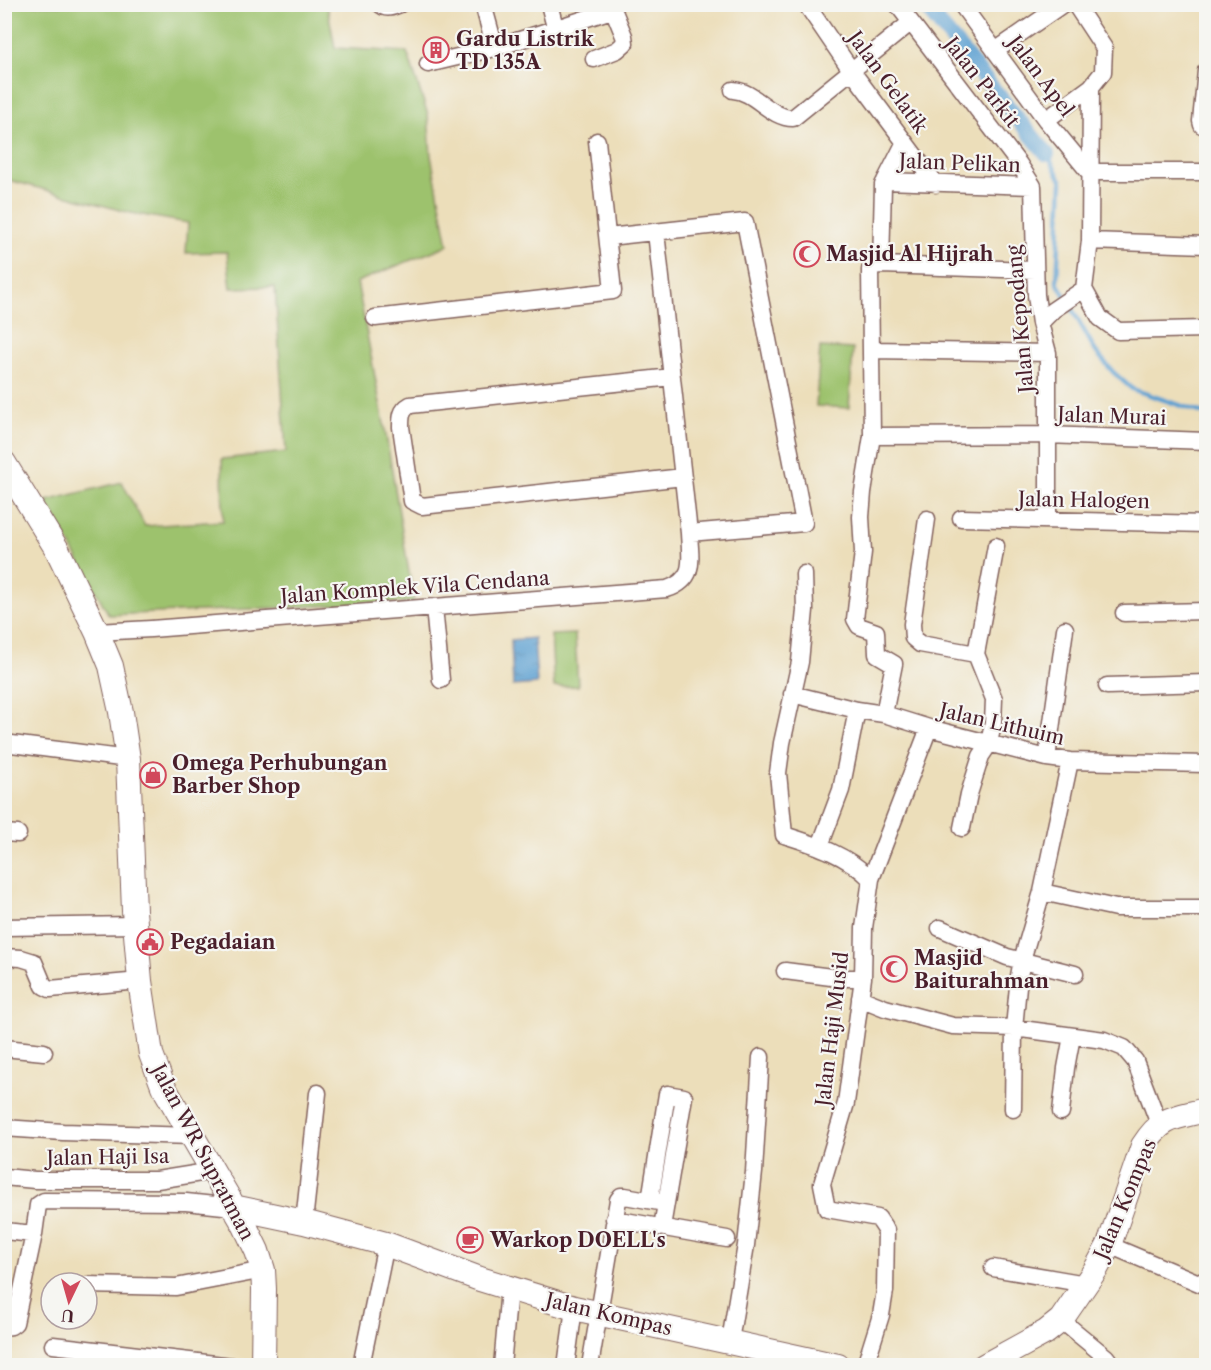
<svg xmlns="http://www.w3.org/2000/svg" width="1211" height="1370" font-family="'Libre Caslon Text',serif">
	<defs>
		<pattern id="water-ripples" width="26" height="14" patternUnits="userSpaceOnUse" patternTransform="scale(1.5)"><rect width="26" height="14" fill="#5da0d1"/><path d="M2 4q2-2 4 0t4 0M15 11q2-2 4 0t4 0" fill="none" stroke="#4f82aa"/></pattern>
	</defs>
	<rect width="100%" height="100%" fill="#f6f6f2"/>
	<filter id="ink" filterUnits="userSpaceOnUse"><feTurbulence type="fractalNoise" baseFrequency=".0167" numOctaves="2"/><feDisplacementMap in="SourceGraphic" scale="12" xChannelSelector="R" yChannelSelector="G"/><feConvolveMatrix kernelMatrix="1 2 1 2 8 2 1 2 1" color-interpolation-filters="sRGB"/></filter>
	<filter id="wash" filterUnits="userSpaceOnUse"><feTurbulence type="fractalNoise" baseFrequency=".008" numOctaves="4" result="noise"/><feDisplacementMap in="SourceGraphic" scale="24" xChannelSelector="R" yChannelSelector="G"/><feGaussianBlur stdDeviation="1.35" result="paint"/><feColorMatrix in="noise" values="0 0 0 0 0 0 0 0 0 0 0 0 0 0 0 0 0 1.4 0 .05"/><feComposite in="paint" operator="in"/></filter>
	<g filter="url(#wash)">
		<rect width="100%" height="100%" fill="#ecdeba"/>
		<path fill="#9dc26d" stroke="#74704c" stroke-width="1.5" d="M 4,5 L 327,5 L 335,48 L 407,52 L 428,115 L 431,156 L 448,245 L 357,282 L 386,435 L 414,602 L 109,615 L 46,501 L 122,482 L 145,526 L 223,521 L 222,459 L 286,452 L 275,287 L 231,288 L 227,252 L 186,253 L 188,223 L 131,213 L 5,179 Z
			M 820,347 L 853,349 L 849,408 L 816,406 Z
			M 575,634 L 578,686 L 554,687 L 551,635 Z"/>
		<path fill="url(#water-ripples)" stroke="#54607e" stroke-width="1.5" d="M 534,638 L 537,684 L 513,686 L 511,640 Z"/>
		<g fill="none" stroke-linecap="round" stroke-linejoin="round">
			<path stroke="#5da0d1" stroke-width="4.5" d="M 1047,154 L 1062,182 L 1057,282 L 1096,352 L 1113,372 L 1132,389 L 1206,414
				M 1204,424 L 1206,424"/>
			<path stroke="#5da0d1" stroke-width="16" d="M 923,4 L 1047,154"/>
		</g>
	</g>
	<g filter="url(#ink)">
		<g fill="none" stroke-linecap="round" stroke-linejoin="round">
			<g stroke="#83625d" stroke-width="19">
				<path id="street" d="M 380,4 C 386,10 393,7 400,4
					M 483,4 L 495,48
					M 549,4 L 555,27
					M 806,4 L 851,70 L 936,184
					M 897,4 L 1019,164 L 1033,186 L 1036,295 L 1040,323 L 1048,353 L 1048,520
					M 961,4 L 1046,120 L 1089,172
					M 995,51 L 1063,4
					M 594,59 L 617,50 L 625,43 L 624,36 L 611,4
					M 428,64 L 495,48 L 612,10
					M 1206,71 L 1201,121 L 1202,125 L 1206,125
					M 1091,87 L 1090,241 L 1084,289 L 1100,318 L 1118,331 L 1206,329
					M 733,90 C 755,91 770,118 793,118 L 910,23
					M 1046,120 L 1091,87 L 1103,72 L 1104,48 L 1075,4
					M 1089,172 L 1206,172
					M 885,181 L 1033,186
					M 608,237 L 745,222 L 804,523 L 689,533
					M 1090,241 L 1206,245
					M 881,265 L 883,185 L 905,142
					M 375,318 L 613,291 L 597,141
					M 1040,323 L 1053,310 L 1084,289
					M 872,350 L 1048,353
					M 672,377 L 410,405 C 401,410 401,417 401,427 L 412,501 L 422,506 L 683,477
					M 872,436 L 1047,435 L 1206,441
					M 961,518 L 1206,524
					M 927,519 L 912,624 L 913,638 L 920,644 L 976,654
					M 804,574 L 805,610 L 800,662 L 782,743 L 778,773 L 784,835 C 816,845 846,854 871,879
					M 434,607 L 441,680
					M 1124,613 L 1206,611
					M 97,632 L 151,629 L 667,589 C 697,579 690,558 689,533 L 656,232
					M 1107,686 L 1206,683
					M 792,694 L 857,710 L 884,714 L 929,728 L 1047,758 L 1070,761 L 1206,764
					M 884,714 L 894,664 L 877,654 L 876,632 L 859,626 L 855,619 L 863,552 L 861,517 L 863,492 L 872,436 L 870,270 L 873,266 L 881,265 L 1035,270
					M 4,743 L 128,759
					M 1047,758 L 1065,629
					M 962,828 L 969,794 L 981,756 L 989,744 L 993,723 L 994,699 L 976,654 L 996,546
					M 4,833 L 18,834
					M 820,846 L 841,790 L 857,710
					M 1042,892 L 1116,908 L 1206,908
					M 4,927 L 135,925
					M 940,928 L 1007,957 L 1075,974
					M 4,957 L 21,958 L 34,962 L 44,986 L 50,989 L 140,981
					M 785,971 L 839,978 L 863,978
					M 860,998 L 885,1008 L 953,1026 L 1014,1028 L 1104,1040 L 1124,1048 L 1135,1061 L 1159,1124
					M 4,1048 L 44,1052
					M 1013,1109 L 1014,1028 L 1019,976 L 1022,960 L 1042,892 L 1070,761
					M 1061,1112 L 1066,1068 L 1072,1036
					M 4,1128 L 63,1132 L 192,1136
					M 4,1177 L 35,1180 L 157,1180 L 213,1171
					M 650,1200 L 667,1094 L 684,1097 L 662,1227
					M 614,1219 L 727,1239
					M 304,1222 L 318,1093
					M 4,1231 L 34,1234
					M 1109,1245 L 1206,1286
					M 993,1268 L 1086,1284
					M 87,1285 L 176,1287 L 263,1270
					M 1061,1320 L 1106,1357 L 1113,1366
					M 4,1327 L 11,1326 L 15,1323 L 34,1234 L 38,1205 L 44,1201 L 186,1202 L 233,1207
					M 730,1341 L 746,1245 L 754,1172 L 761,1057
					M 53,1345 L 232,1366
					M 361,1366 L 386,1244
					M 502,1366 L 509,1289
					M 566,1366 L 574,1308
					M 590,1366 L 618,1200 L 621,1196 L 625,1196 L 659,1202
					M 865,1366 L 881,1315 L 885,1291 L 886,1230 L 878,1218 L 827,1209 L 822,1184 L 846,1103 L 863,978 L 864,928 L 871,879 L 929,728"/>
			</g>
			<g stroke="#83625d" stroke-width="26">
				<path id="secondary" d="M 4,463 L 58,551 L 97,632 L 111,666 L 121,712 L 128,759 L 134,911 L 140,981 L 151,1054 L 163,1086 L 245,1226 L 257,1251 L 263,1270 L 264,1289 L 263,1366
					M 233,1207 L 304,1222 L 386,1244 L 480,1279 L 574,1308 L 838,1366
					M 984,1366 L 1046,1332 L 1061,1320 L 1096,1269 L 1109,1245 L 1143,1146 C 1162,1116 1174,1118 1206,1110"/>
			</g>
			<use href="#street" stroke="#fff" stroke-width="16"/>
			<use href="#secondary" stroke="#fff" stroke-width="24"/>
		</g>
	</g>
	<defs>
		<g id="building-ring" transform="scale(1.35)"><circle r="9.5" fill="#f6f6f2" stroke="#d1495b" stroke-width="1.5"/><path d="M-4-6H4V6H1V3H-1V6H-4ZM-2.5-4.3h1.7v1.8h-1.7ZM.8-4.3h1.7v1.8H.8ZM-2.5-1h1.7V.8h-1.7ZM.8-1h1.7V.8H.8Z" fill="#d1495b"/></g>
		<g id="mosque-ring" transform="scale(1.35)"><circle r="9.5" fill="#f6f6f2" stroke="#d1495b" stroke-width="1.5"/><path d="M3.5-4.9A6 6 0 1 0 3.5 4.9A5 5 0 1 1 3.5-4.9Z" fill="#d1495b"/></g>
		<g id="shop-ring" transform="scale(1.35)"><circle r="9.5" fill="#f6f6f2" stroke="#d1495b" stroke-width="1.5"/><path d="M-5-2.5h2.3a2.7 3.5 0 0 1 5.4 0H5L5.5 6h-11ZM-1.5-2.5h3a1.5 2.3 0 0 0-3 0Z" fill="#d1495b"/></g>
		<g id="civic-ring" transform="scale(1.35)"><circle r="9.5" fill="#f6f6f2" stroke="#d1495b" stroke-width="1.5"/><path d="M-.6-6.5H3V-4.5H.6V-3L4-1V1h2V6H-6V1h2V-1L-.6-3ZM-1.2 2.5V6h2.4V2.5Z" fill="#d1495b"/></g>
		<g id="cafe-ring" transform="scale(1.35)"><circle r="9.5" fill="#f6f6f2" stroke="#d1495b" stroke-width="1.5"/><path d="M-5.5-4.5H6V0H3Q3 3.5 0 3.5H-2.5Q-5.5 3.5-5.5 0ZM3-3.2v2h1.7v-2ZM-6 4.5H4V6H-6Z" fill="#d1495b"/></g>
	</defs>
	<g fill-rule="evenodd">
		<use href="#building-ring" x="436" y="50"/>
		<use href="#mosque-ring" x="807" y="254"/>
		<use href="#shop-ring" x="153" y="775"/>
		<use href="#civic-ring" x="150" y="942"/>
		<use href="#mosque-ring" x="894" y="969"/>
		<use href="#cafe-ring" x="470" y="1240"/>
	</g>
	<g text-anchor="middle" stroke-width="4.5" stroke-linejoin="round" paint-order="stroke">
		<g font-size="20" font-weight="bold" fill="#4a1f2b" stroke="#f6f6f2" text-anchor="start">
			<text x="456" y="46">Gardu Listrik<tspan x="456" dy="23">TD 135A</tspan></text>
			<text x="826" y="261">Masjid Al Hijrah</text>
			<text x="172" y="770">Omega Perhubungan<tspan x="172" dy="23">Barber Shop</tspan></text>
			<text x="170" y="949">Pegadaian</text>
			<text x="914" y="965">Masjid<tspan x="914" dy="23">Baiturahman</tspan></text>
			<text x="490" y="1247">Warkop DOELL's</text>
		</g>
		<g font-size="20" fill="#4a1f2b" stroke="#f6f6f2">
			<text transform="translate(1041 76) rotate(53)" y="7">Jalan Apel</text>
			<text transform="translate(888 82) rotate(54)" y="7">Jalan Gelatik</text>
			<text transform="translate(982 82) rotate(52)" y="7">Jalan Parkit</text>
			<text transform="translate(960 163) rotate(2)" y="7">Jalan Pelikan</text>
			<text transform="translate(1020 319) rotate(-95)" y="7">Jalan Kepodang</text>
			<text transform="translate(1112 416) rotate(2)" y="7">Jalan Murai</text>
			<text transform="translate(1084 500) rotate(1)" y="7">Jalan Halogen</text>
			<text transform="translate(415 587) rotate(-4)" y="7">Jalan Komplek Vila Cendana</text>
			<text transform="translate(1002 724) rotate(13)" y="7">Jalan Lithuim</text>
			<text transform="translate(832 1029) rotate(-83)" y="7">Jalan Haji Musid</text>
			<text transform="translate(203 1152) rotate(62)" y="7">Jalan WR Supratman</text>
			<text transform="translate(108 1157) rotate(-1)" y="7">Jalan Haji Isa</text>
			<text transform="translate(1125 1199) rotate(-67)" y="7">Jalan Kompas</text>
			<text transform="translate(609 1314) rotate(13)" y="7">Jalan Kompas</text>
		</g>
	</g>
	<rect width="1211" height="1370" fill="none" stroke="#f6f6f2" stroke-width="24"/>
	<g transform="translate(69 1301) rotate(185)"><circle r="28" fill="#f6f6f2" stroke="#b1a0a2" stroke-width="1.5"/>
	<path d="M0-4.5L10 22L0 15L-10 22Z" fill="#d1495b"/>
	<text y="-9" font-size="16" font-weight="bold" text-anchor="middle" fill="#4a1f2b">U</text>
	</g>
</svg>
